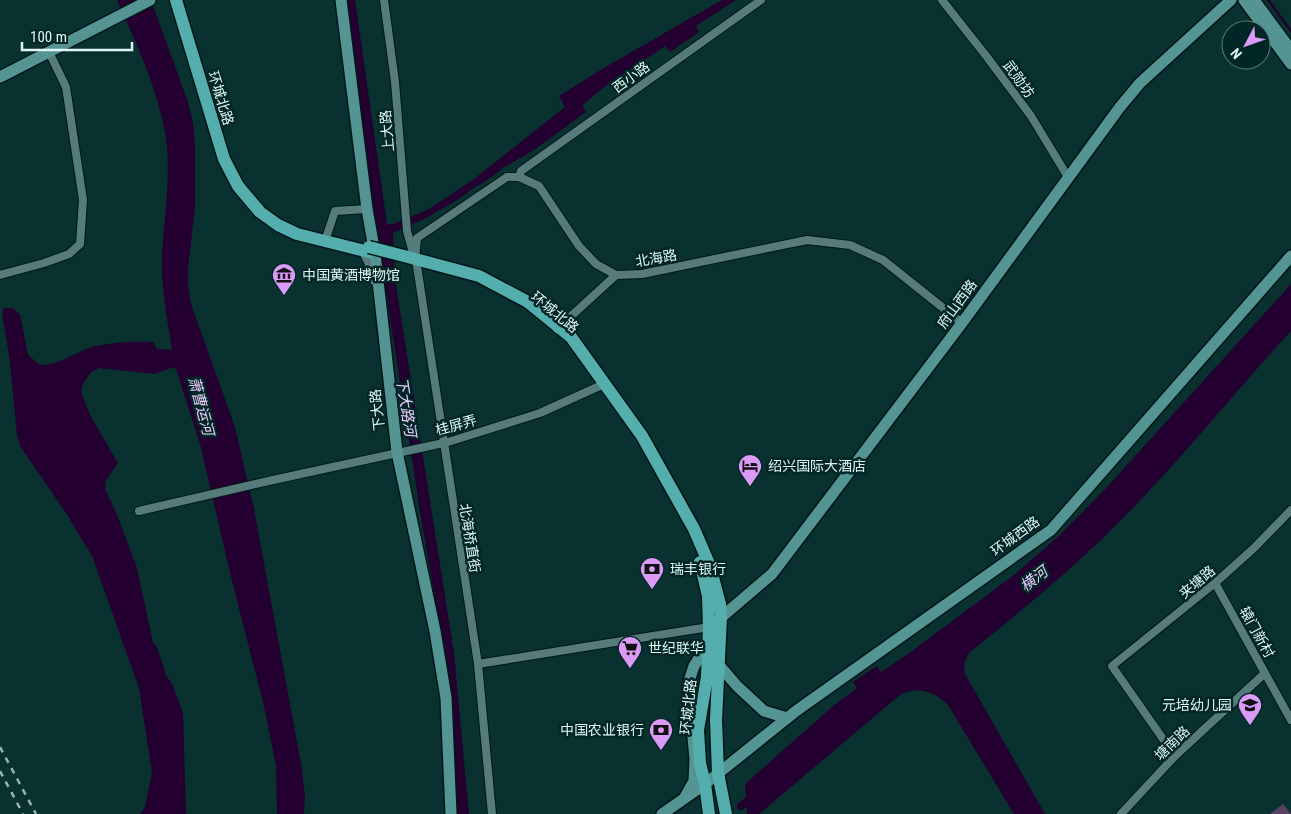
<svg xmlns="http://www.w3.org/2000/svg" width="1291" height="814" font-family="'Roboto Condensed','Noto Sans SC',sans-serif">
	<rect width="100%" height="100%" fill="#083130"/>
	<path fill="#594064" d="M 1283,804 L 1291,814 L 1270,814 Z"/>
	<path fill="#240031" d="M 117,0 L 151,0 L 188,102 L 193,123 L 195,144 L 195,207 L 188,268 L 188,286 L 191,304 L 235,427 L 254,509 L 302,769 L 305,796 L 304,814 L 277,814 L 276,765 L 263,702 L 233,585 L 200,444 L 176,369 L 173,367 L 155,374 L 99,368 L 90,373 L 83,384 L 81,392 L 91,417 L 118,463 L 106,480 L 105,489 L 118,517 L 137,568 L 157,662 L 172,684 L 183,713 L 186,814 L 140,814 L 145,807 L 152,772 L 139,688 L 92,556 L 66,513 L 20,446 L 17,435 L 10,362 L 2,313 L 4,308 L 13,308 L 20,315 L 28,355 L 40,365 C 59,366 78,350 96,346 C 114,342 136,341 154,342 L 159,355 L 173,355 C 168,323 161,290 162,257 C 164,215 172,174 165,132 C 156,85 136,43 117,0 Z
		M 347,0 L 355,0 L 387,224 L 393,224 L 429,209 L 474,179 L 565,107 L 559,96 L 602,69 L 722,0 L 736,0 L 696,26 L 699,32 L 670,52 L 665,46 C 637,66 608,81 583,105 L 583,108 L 586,112 L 534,150 L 494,173 L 460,198 L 430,216 L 393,233 L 395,279 L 454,653 L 469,814 L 457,814 L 448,672 L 423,530 L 368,177 L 367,161 Z
		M 1291,284 L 1291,331 C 1231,396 1176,466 1113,528 C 1068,573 1018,613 969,653 L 964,664 L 965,674 L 1045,814 L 1014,814 L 948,705 C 934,691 919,686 901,694 L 759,814 L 747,814 L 745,784 L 833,706 L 857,688 L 853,682 L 877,666 L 881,672 L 908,654 L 1014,575 L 1061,534 L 1108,486 Z"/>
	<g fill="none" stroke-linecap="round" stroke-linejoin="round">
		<path stroke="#240031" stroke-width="2.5" d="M 1268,0 L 1291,31
			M 479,184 L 499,170"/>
		<path stroke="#240031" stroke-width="8" d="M 150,352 L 183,355
			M 153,648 L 161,672
			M 741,806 L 753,797"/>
		<g stroke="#001717" stroke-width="10">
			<path id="street" d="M 384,0 L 395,82 L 407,231 L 413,253
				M 942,0 L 987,57 L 1031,116 L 1068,177
				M 519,177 L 521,171 L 761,0
				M 327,235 L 335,211 L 367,209
				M 362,250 L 368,262 L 374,281
				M 0,275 L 44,263 L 69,254 L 80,244 L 83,200 L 66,87 L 49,52
				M 557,329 L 616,275
				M 139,511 L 273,480 L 448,442 L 540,413 L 604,384
				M 1215,583 L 1291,720
				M 478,664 L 709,627
				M 1175,756 L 1112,666 L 1215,583 L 1254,548 L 1291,510
				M 492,814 L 478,664 L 417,266 L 415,259 L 417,238 L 507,177 L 519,177 L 539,186 L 579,246 L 596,264 L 616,275 L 642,274 L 807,240 L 850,245 L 883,260 L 962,323
				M 1121,814 L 1175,756 L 1265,673"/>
		</g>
		<g stroke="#001717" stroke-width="14">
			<path id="secondary" d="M 341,0 L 367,209 L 375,254 L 397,452 L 435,631 L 446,698 L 451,814
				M 1244,0 L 1291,64
				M 1254,0 L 1291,50
				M 0,77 L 150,0
				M 717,621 L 772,574 L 962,323 L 1120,107 L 1140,83 L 1231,0
				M 719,665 L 737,686 L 764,711 L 787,718
				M 685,797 L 694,781 L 695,759 L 688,684 L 694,666 L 708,644
				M 662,814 L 705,784 L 796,711 L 1051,530 L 1291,256"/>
		</g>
		<g stroke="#001717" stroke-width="15">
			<path id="primary" d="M 176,0 L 224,159 L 238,186 L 260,212 L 278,225 L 297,234 L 369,252
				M 404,256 L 479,276 L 528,302 L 571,337 L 642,436 L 694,529 L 710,566 L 720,604 L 721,617 L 716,720 L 718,773 L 726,814
				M 700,562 L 708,596 L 709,627 L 707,677 L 698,730 L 700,763 L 705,784 L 709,814"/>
		</g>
		<use href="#street" stroke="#557c7b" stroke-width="8"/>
		<use href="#secondary" stroke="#549594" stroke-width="11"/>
		<use href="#primary" stroke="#54aead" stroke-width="12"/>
		<path stroke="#97b3b2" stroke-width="2.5" stroke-dasharray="6 6" stroke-linecap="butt" d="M 0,747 L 36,814
			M 0,771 L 23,814"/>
		<g stroke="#001717" stroke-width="15" stroke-linecap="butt">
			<path id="primary-bridge" d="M 369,247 L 404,256"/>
		</g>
		<use href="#primary-bridge" stroke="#54aead" stroke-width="12"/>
	</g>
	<defs>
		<g id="museum-pin" transform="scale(1.25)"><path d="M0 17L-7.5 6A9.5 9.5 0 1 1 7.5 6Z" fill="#db9af6" stroke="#002726"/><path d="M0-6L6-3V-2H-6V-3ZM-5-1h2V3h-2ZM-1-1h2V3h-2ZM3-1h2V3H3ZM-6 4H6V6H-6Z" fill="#111"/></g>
		<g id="hotel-pin" transform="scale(1.25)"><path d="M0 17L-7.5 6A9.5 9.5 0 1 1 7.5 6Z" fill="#db9af6" stroke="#002726"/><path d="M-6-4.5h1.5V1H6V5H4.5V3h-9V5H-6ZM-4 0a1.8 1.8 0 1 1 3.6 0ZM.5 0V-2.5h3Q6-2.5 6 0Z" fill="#111"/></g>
		<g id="bank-pin" transform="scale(1.25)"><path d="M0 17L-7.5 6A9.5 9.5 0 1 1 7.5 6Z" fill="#db9af6" stroke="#002726"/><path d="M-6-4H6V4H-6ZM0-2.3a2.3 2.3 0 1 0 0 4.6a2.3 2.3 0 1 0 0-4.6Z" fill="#111"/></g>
		<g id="supermarket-pin" transform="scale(1.25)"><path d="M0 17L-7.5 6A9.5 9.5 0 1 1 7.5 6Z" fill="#db9af6" stroke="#002726"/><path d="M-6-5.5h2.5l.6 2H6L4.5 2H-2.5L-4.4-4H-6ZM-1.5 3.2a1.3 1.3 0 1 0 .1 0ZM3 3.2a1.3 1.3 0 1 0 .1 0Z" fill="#111"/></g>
		<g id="school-pin" transform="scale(1.25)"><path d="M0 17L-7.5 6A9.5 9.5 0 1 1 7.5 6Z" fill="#db9af6" stroke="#002726"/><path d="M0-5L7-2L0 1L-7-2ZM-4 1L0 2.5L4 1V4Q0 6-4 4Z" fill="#111"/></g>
	</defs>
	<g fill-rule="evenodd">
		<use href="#museum-pin" x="284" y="275"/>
		<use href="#hotel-pin" x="750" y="466"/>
		<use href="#bank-pin" x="652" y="569"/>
		<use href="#supermarket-pin" x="630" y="648"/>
		<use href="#school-pin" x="1250" y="705"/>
		<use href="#bank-pin" x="661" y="730"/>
	</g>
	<g text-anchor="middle" stroke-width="5" stroke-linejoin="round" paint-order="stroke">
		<g font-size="14" fill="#e1f6f5" stroke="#002726">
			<text transform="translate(631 77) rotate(-36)" y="5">西小路</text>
			<text transform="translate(1019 79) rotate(54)" y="5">武勋坊</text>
			<text transform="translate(221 98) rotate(73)" y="5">环城北路</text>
			<text transform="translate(387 131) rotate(-95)" y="5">上大路</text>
			<text transform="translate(656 258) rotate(-10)" y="5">北海路</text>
			<text transform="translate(957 304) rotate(-54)" y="5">府山西路</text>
			<text transform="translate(555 312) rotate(39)" y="5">环城北路</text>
			<text transform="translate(377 410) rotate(-96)" y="5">下大路</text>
			<text transform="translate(456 425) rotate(-15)" y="5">桂屏弄</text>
			<text transform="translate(1015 536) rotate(-36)" y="5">环城西路</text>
			<text transform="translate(470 538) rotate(81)" y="5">北海桥直街</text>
			<text transform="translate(1197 582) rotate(-40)" y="5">夹塘路</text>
			<text transform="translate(1257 632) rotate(61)" y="5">辕门新村</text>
			<text transform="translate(688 707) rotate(-84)" y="5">环城北路</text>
			<text transform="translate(1172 743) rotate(-44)" y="5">塘南路</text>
		</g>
		<g font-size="14" fill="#e1f6f5" stroke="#002726" text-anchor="start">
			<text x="302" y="280">中国黄酒博物馆</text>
			<text x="768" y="471">绍兴国际大酒店</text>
			<text x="670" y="574">瑞丰银行</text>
			<text x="648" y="653">世纪联华</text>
			<text x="1232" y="710" text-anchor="end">元培幼儿园</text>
			<text x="644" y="735" text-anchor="end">中国农业银行</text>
		</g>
		<g font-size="15" font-style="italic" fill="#eeccfd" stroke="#002726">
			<text transform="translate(201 406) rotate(75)" y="5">萧曹运河</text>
			<text transform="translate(406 407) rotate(81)" y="5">下大路河</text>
			<text transform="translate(1034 579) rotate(-38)" y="5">横河</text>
		</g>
	</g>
	<g transform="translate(1246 45) rotate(229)"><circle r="24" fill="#002726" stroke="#5a7a79"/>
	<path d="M0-4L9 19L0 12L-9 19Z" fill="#db9af6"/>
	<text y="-8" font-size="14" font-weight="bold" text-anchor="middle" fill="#e1f6f5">N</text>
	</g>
	<path d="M22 42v8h110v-8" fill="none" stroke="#e1f6f5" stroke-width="2.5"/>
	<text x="30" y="42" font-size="15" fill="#e1f6f5" stroke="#002726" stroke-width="4" paint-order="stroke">100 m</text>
</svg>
